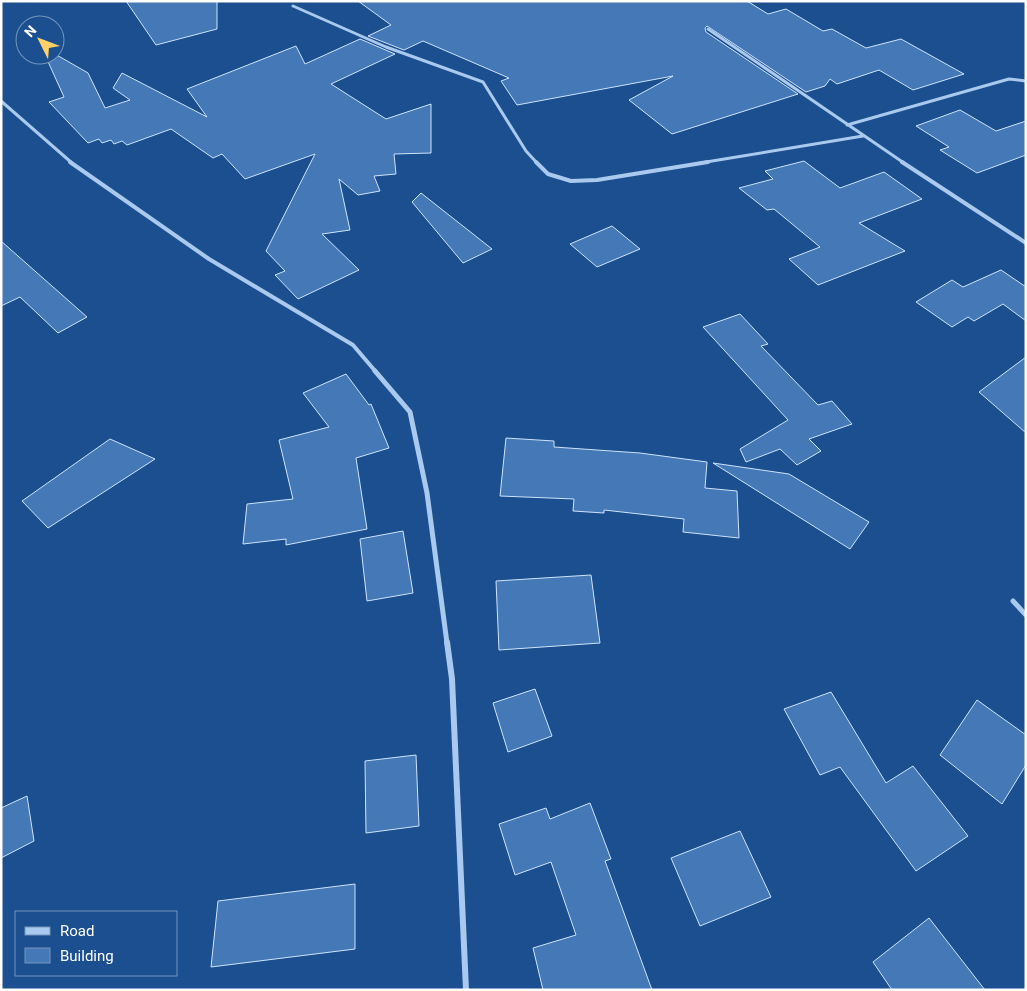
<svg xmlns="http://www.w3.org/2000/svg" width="1027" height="991" font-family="Roboto,sans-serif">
	<rect width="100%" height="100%" fill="#1b4f8f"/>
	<path fill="#4478b7" stroke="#cfe3fa" d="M 126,1 L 217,1 L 217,29 L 156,45 Z
		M 358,1 L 747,1 L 768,14 L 786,9 L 823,31 L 832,29 L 866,48 L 901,39 L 964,74 L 913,90 L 879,70 L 837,84 L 830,79 L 825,86 L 806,92 L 707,26 L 705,28 L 706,32 L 798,94 L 672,134 L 629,100 L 673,76 L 517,105 L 501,81 L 509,78 L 423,41 L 404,50 L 368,36 L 391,25 Z
		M 360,39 L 395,54 L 331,84 L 386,119 L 431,104 L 431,153 L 394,154 L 396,174 L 374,176 L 380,191 L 358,195 L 339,179 L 350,230 L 322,234 L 359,270 L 298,299 L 275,275 L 285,271 L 266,251 L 315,154 L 245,179 L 222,154 L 213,158 L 171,129 L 127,145 L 122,141 L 114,144 L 111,140 L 102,143 L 99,139 L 88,143 L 49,102 L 64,97 L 45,55 L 55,54 L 88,73 L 105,108 L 130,100 L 113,88 L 122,73 L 207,117 L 187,89 L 296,46 L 305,64 Z
		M 960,110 L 996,131 L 1026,121 L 1026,155 L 977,173 L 940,150 L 949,147 L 916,126 Z
		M 804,161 L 840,188 L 884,172 L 922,199 L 859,223 L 905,251 L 818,285 L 789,259 L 820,247 L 774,209 L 767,210 L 739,188 L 773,179 L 765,171 Z
		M 421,193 L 492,249 L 463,263 L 412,202 Z
		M 612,226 L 640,249 L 597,267 L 570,244 Z
		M 1,241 L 87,317 L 58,333 L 20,297 L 1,306 Z
		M 1001,270 L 1026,287 L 1026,321 L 1003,304 L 974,321 L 968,317 L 952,327 L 916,302 L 952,280 L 963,287 Z
		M 740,314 L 768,344 L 761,346 L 818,405 L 832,401 L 852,424 L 809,439 L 821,451 L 797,465 L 780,449 L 746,462 L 740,449 L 788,420 L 703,327 Z
		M 1026,357 L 1026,433 L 979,392 Z
		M 346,374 L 369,405 L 371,404 L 389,448 L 356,458 L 367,529 L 286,545 L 286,539 L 243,544 L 247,504 L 293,499 L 279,440 L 329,427 L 303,393 Z
		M 506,438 L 554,441 L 554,447 L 640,453 L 707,462 L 705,488 L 737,491 L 739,538 L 683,532 L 684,519 L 604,510 L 604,513 L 573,511 L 574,499 L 500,496 Z
		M 110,439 L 155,459 L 48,528 L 22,501 Z
		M 713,463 L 789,474 L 869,522 L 850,549 Z
		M 403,531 L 413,593 L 367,601 L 360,539 Z
		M 591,575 L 600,643 L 499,650 L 496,581 Z
		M 535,689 L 552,736 L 508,752 L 493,703 Z
		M 831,692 L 886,783 L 913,766 L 968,836 L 916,871 L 840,767 L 820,775 L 784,709 Z
		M 977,700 L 1026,735 L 1026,765 L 1002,804 L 940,755 Z
		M 416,755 L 419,826 L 366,833 L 365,761 Z
		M 27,796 L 34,841 L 1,858 L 1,808 Z
		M 590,803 L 611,859 L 605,861 L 652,990 L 543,990 L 533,948 L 576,935 L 551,862 L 515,875 L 499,824 L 546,808 L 550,819 Z
		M 740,831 L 771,897 L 700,926 L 671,858 Z
		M 355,884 L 355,949 L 211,967 L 218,901 Z
		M 929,918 L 985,990 L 892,990 L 873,962 Z"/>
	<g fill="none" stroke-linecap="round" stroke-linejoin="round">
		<path stroke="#a9c9ee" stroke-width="3" d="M 293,6 L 386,47 L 483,82 L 526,151 L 537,163
			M 708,29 L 904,163
			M 1,101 L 72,163
			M 847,125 L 1009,79 L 1026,81
			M 700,163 L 863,136"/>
		<path stroke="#a9c9ee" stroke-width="4" d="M 70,162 L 209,259 L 353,345 L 376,372
			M 536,162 L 548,174 L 571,181 L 597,180 L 708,162
			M 902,162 L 1026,243"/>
		<path stroke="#a9c9ee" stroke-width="5" d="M 375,371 L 410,412 L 427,493 L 447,643
			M 1013,601 L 1026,615"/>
		<path stroke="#a9c9ee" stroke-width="6" d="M 447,642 L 452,679 L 466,990"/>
	</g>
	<rect width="1027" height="991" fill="none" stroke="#ffffff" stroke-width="5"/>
	<rect x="15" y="911" width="162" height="65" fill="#1b4f8f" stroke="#7695bc"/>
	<rect x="25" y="927" width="25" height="8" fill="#a9c9ee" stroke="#7695bc"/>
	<text x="60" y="936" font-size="15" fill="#ffffff">Road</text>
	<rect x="25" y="948" width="25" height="15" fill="#4478b7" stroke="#7695bc"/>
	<text x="60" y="961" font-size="15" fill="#ffffff">Building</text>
	<g transform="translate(40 40) rotate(312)"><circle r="24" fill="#1b4f8f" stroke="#7695bc"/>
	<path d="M0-4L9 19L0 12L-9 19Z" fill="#ffd166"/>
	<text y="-8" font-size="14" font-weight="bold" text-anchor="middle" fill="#ffffff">N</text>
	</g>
</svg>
